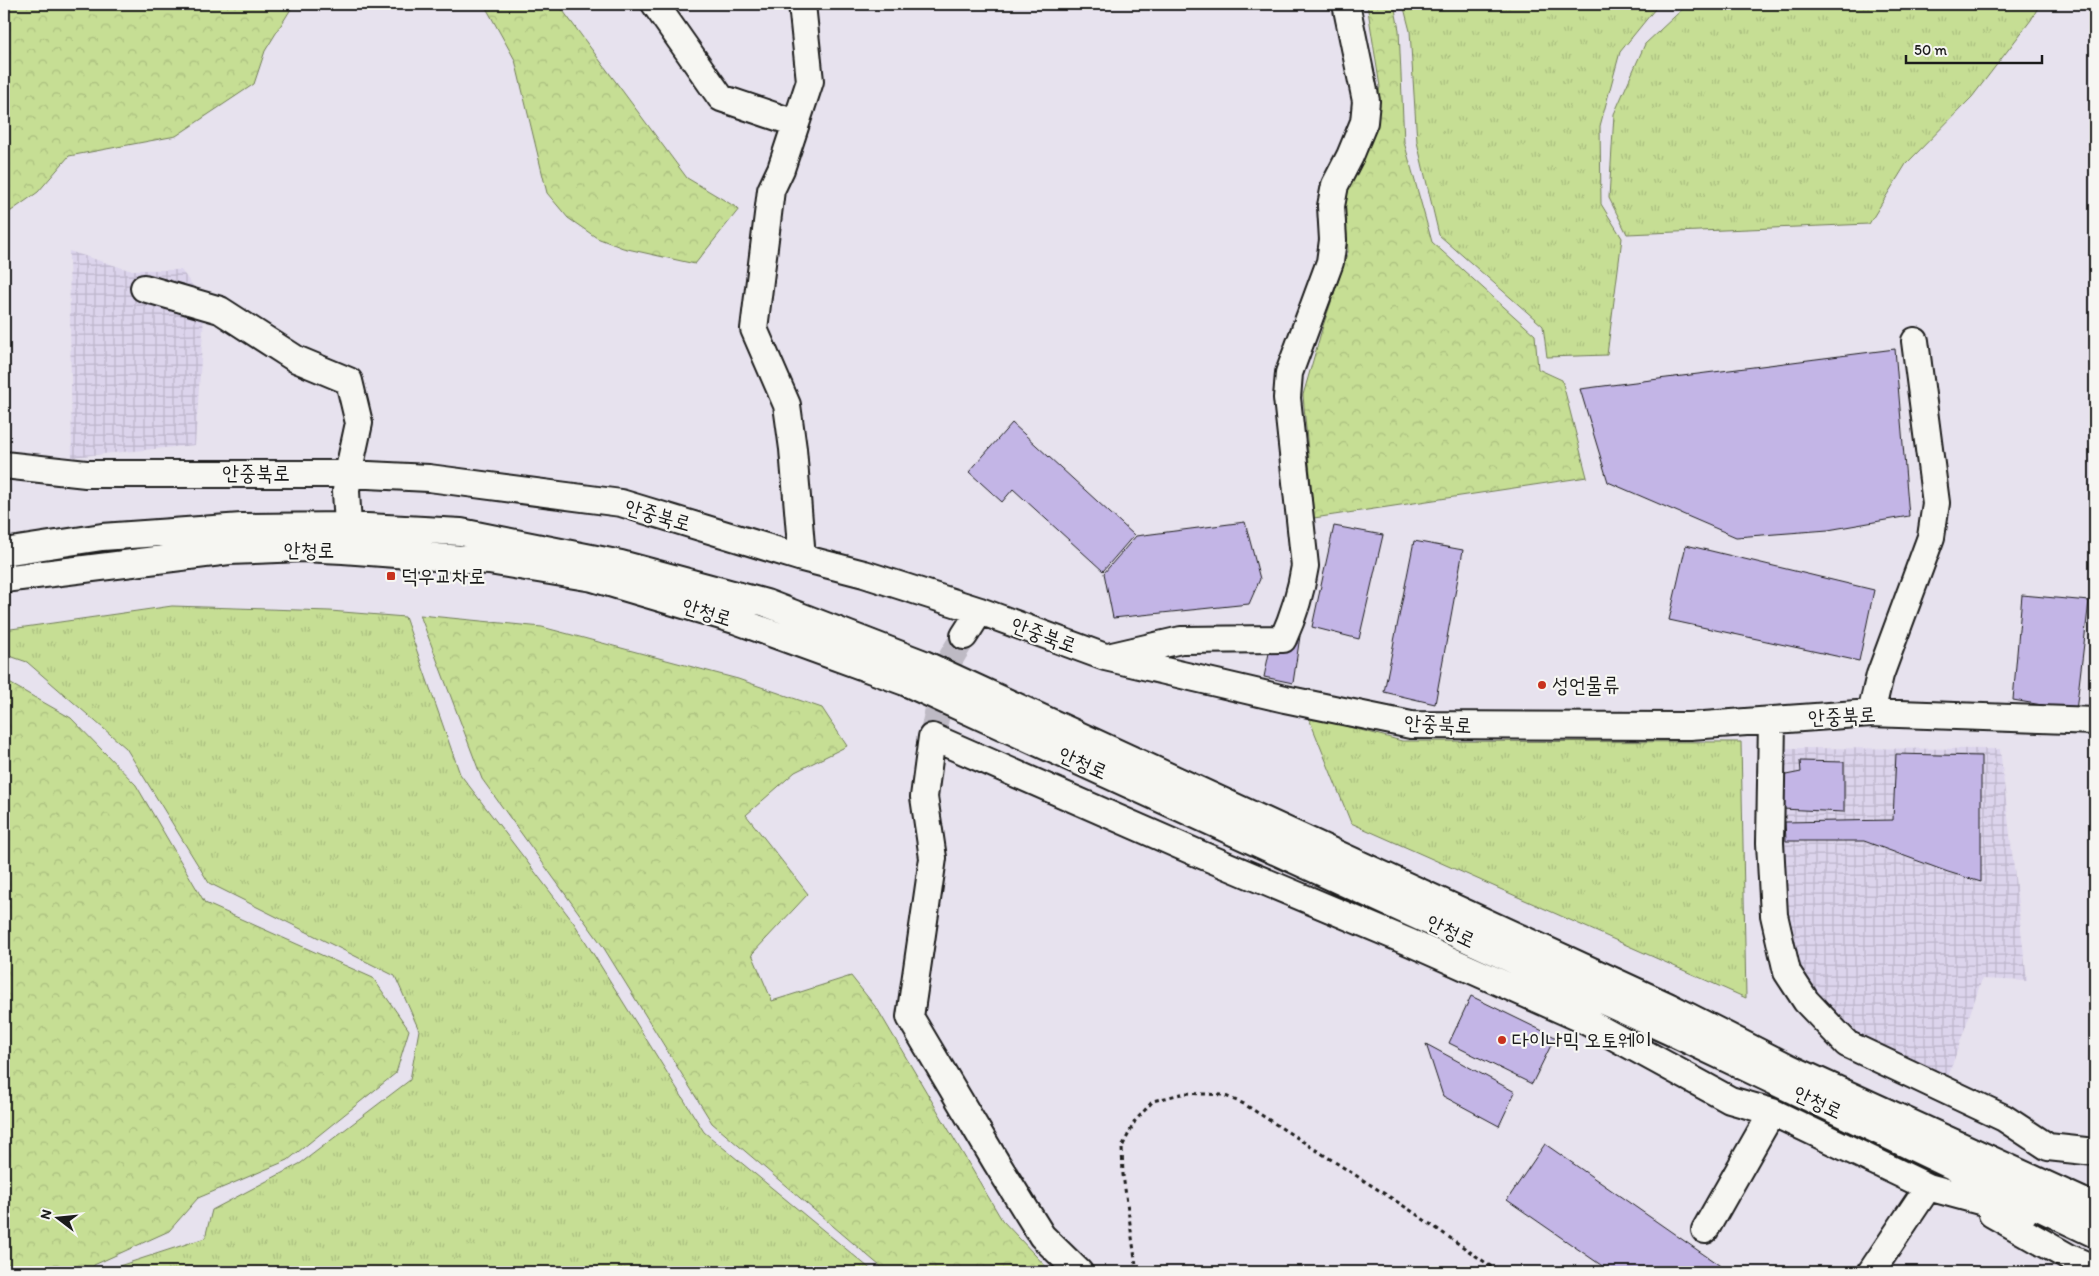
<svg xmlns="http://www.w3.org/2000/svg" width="2099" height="1276" font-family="Itim,'Poor Story',sans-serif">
	<defs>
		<pattern id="industrial-grid" width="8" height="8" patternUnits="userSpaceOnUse" patternTransform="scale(1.25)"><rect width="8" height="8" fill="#dcd4ec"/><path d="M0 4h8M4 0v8" fill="none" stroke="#bcb5ca"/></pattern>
		<pattern id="grass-tufts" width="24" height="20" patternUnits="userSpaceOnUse" patternTransform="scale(1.25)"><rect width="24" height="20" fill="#c6de94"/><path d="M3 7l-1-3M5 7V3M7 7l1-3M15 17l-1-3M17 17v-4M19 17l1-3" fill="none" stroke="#aabe7f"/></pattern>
		<pattern id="forest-crowns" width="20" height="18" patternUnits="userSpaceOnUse" patternTransform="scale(1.25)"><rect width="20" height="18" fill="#c6de94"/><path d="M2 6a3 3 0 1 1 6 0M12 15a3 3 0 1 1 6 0" fill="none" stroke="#aabe7f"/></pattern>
	</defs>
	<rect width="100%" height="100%" fill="#e7e2ee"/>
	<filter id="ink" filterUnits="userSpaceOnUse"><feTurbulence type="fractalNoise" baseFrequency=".02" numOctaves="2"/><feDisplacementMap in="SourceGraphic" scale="10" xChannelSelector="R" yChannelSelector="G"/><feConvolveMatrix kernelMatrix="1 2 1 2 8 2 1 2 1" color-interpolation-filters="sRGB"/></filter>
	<g filter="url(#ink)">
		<path fill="url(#industrial-grid)" d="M 69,251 L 129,270 L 181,270 L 205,302 L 195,445 L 72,457 Z
			M 1780,748 L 2000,749 L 2027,981 L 1982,979 L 1947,1080 L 1848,1039 L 1791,967 L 1779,907 Z"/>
		<path fill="url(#grass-tufts)" stroke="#717d58" d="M 1403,4 L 1659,4 L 1620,52 L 1600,126 L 1601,204 L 1622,238 L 1607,355 L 1547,357 L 1543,326 L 1439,235 L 1417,142 L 1410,31 Z
			M 1688,4 L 2040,4 L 2031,20 L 1972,97 L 1906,164 L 1869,224 L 1627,234 L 1609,198 L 1614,114 L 1645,44 Z
			M 172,606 L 330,611 L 405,617 L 460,774 L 574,923 L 704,1132 L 874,1272 L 110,1272 L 116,1267 L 205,1238 L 212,1210 L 301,1163 L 410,1080 L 419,1030 L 395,976 L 209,883 L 126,748 L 27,662 L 4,654 L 4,630 Z
			M 1308,716 L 1402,741 L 1741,742 L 1746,998 L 1351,823 Z"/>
		<path fill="url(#forest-crowns)" stroke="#717d58" d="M 4,4 L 294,4 L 265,51 L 254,84 L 176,136 L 69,156 L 38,192 L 4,216 Z
			M 484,4 L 558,4 L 687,178 L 739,209 L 695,264 L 623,248 L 597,238 L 568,218 L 547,193 L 515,60 Z
			M 1367,4 L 1394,4 L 1399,30 L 1404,142 L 1432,242 L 1535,335 L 1538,369 L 1562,380 L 1587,477 L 1314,518 L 1303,395 L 1323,326 L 1348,252 L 1344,194 L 1367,144 L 1380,87 Z
			M 420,615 L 542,627 L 738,679 L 822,708 L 847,746 L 795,772 L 746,815 L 808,894 L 752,954 L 772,1001 L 851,976 L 878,1010 L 1002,1220 L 1051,1272 L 887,1272 L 712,1123 L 602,945 L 482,779 Z
			M 4,680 L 71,718 L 136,785 L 205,903 L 373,978 L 409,1030 L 396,1073 L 288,1160 L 198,1198 L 169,1231 L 94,1265 L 92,1272 L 4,1272 Z"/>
		<path fill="#c3b5e6" stroke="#1c1c1c" d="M 1895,349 L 1909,516 L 1828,530 L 1736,537 L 1608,482 L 1580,389 Z
			M 1012,423 L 1134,535 L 1103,571 L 1013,489 L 1002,502 L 969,472 Z
			M 1245,522 L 1260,579 L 1249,604 L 1113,618 L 1104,573 L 1136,536 Z
			M 1334,526 L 1383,535 L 1359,639 L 1312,627 Z
			M 1414,541 L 1463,550 L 1435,704 L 1384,692 Z
			M 1686,545 L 1874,590 L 1859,661 L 1669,620 Z
			M 2022,595 L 2089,601 L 2076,711 L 2013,700 Z
			M 1273,634 L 1300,636 L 1293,683 L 1264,677 Z
			M 1896,754 L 1981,756 L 1981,882 L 1948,872 L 1864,841 L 1786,841 L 1785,822 L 1893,820 Z
			M 1800,761 L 1844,762 L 1844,812 L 1782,809 L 1781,776 L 1801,772 Z
			M 1471,996 L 1555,1037 L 1532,1084 L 1449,1043 Z
			M 1426,1044 L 1515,1092 L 1499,1126 L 1443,1096 Z
			M 1545,1144 L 1729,1272 L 1611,1272 L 1507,1200 Z"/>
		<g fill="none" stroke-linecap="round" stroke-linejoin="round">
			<path stroke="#bebac4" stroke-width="26" stroke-dasharray="26 13" stroke-linecap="butt" d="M 932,737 L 948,663 L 964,636"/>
			<g stroke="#1c1c1c" stroke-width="30">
				<path id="minor" d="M 655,4 L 721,98 L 795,123
					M 144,288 L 220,310 L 296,359 L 349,381 L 359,423 L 348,474 L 346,491 L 348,526 L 345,541
					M 4,465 L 86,474 L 348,474 L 429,478 L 621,503 L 802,558 L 864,574 L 980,611 L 1105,657 L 1285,699 L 1411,725 L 1690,726 L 1871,713 L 2095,721
					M 4,552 L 102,537 L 242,527 L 348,526 L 461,532 L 621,564 L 766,603 L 924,664 L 1670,1007 L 1790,1068 L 2095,1207
					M 802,558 L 793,449 L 787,405 L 754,329 L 771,190 L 781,169 L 810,81 L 802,4
					M 4,579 L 229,551 L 302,548 L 343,550 L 489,561 L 593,578 L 735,620 L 905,682 L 1669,1031 L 2095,1234
					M 964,636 L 980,611
					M 1112,656 L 1181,640 L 1283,639 C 1294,615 1301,592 1305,566 L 1287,398 L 1289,373 L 1330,262 L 1333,240 L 1331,206 L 1335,185 L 1350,156 L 1364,122 L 1366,101 L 1346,4
					M 1871,713 L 1880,675 L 1931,537 L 1936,503 L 1915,341
					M 1772,720 L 1770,843 L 1774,915 L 1787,972 L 1806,1001 L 1847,1044 L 2004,1118 L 2048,1147 L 2095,1152
					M 1992,1214 L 2070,1258 L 2095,1269
					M 1705,1230 L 1772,1112
					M 1079,1272 L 1042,1236 L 996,1162 L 910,1017 L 933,858 L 924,797 L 932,737 L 1197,853 L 1411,943 L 1582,1019 L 1730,1100 L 1772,1112 L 1928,1187 L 2024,1213
					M 1871,1272 L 1928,1187"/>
			</g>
			<path stroke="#1c1c1c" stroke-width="3" stroke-dasharray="4 4" stroke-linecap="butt" d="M 1137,1272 L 1123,1175 L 1122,1147 L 1135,1121 L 1153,1101 L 1185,1093 L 1223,1095 L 1244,1104 L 1410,1210 L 1499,1272"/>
			<use href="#minor" stroke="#f6f6f2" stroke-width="26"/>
		</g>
	</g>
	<g fill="#c8321e" stroke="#f6f6f2" stroke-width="2">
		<rect x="386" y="571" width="10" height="10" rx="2.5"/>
		<circle cx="1542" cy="685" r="5"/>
		<circle cx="1502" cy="1040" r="5"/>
	</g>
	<g text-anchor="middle" stroke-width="4.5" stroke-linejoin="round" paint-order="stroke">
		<g font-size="21" fill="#1c1c1c" stroke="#f6f6f2">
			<text x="256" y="480">안중북로</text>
			<text transform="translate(658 515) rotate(16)" y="7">안중북로</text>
			<text x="309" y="557">안청로</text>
			<text transform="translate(707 612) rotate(17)" y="7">안청로</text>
			<text transform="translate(1044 635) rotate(20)" y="7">안중북로</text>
			<text transform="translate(1842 716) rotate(-3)" y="7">안중북로</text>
			<text transform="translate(1438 724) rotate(3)" y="7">안중북로</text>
			<text transform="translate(1083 763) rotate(24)" y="7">안청로</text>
			<text transform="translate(1451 931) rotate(25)" y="7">안청로</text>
			<text transform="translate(1818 1102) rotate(25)" y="7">안청로</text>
		</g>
		<g font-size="21" fill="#1c1c1c" stroke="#f6f6f2" text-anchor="start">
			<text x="401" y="583">덕우교차로</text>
			<text x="1552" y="692">성언물류</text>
			<text x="1512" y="1047">다이나믹 오토웨이</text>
		</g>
	</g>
	<rect width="2099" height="1276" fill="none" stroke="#f6f6f2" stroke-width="20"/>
	<rect x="10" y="10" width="2079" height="1256" fill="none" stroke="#1c1c1c" stroke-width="2" filter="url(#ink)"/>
	<g transform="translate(58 1218) rotate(286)" stroke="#f6f6f2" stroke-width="4" paint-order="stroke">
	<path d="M0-4L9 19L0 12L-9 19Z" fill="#1c1c1c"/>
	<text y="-8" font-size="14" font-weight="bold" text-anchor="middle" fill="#1c1c1c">N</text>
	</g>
	<path d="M1906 55v8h136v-8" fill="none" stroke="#1c1c1c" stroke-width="2.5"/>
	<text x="1914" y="55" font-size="15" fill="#1c1c1c" stroke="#f6f6f2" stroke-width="4" paint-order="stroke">50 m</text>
</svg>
